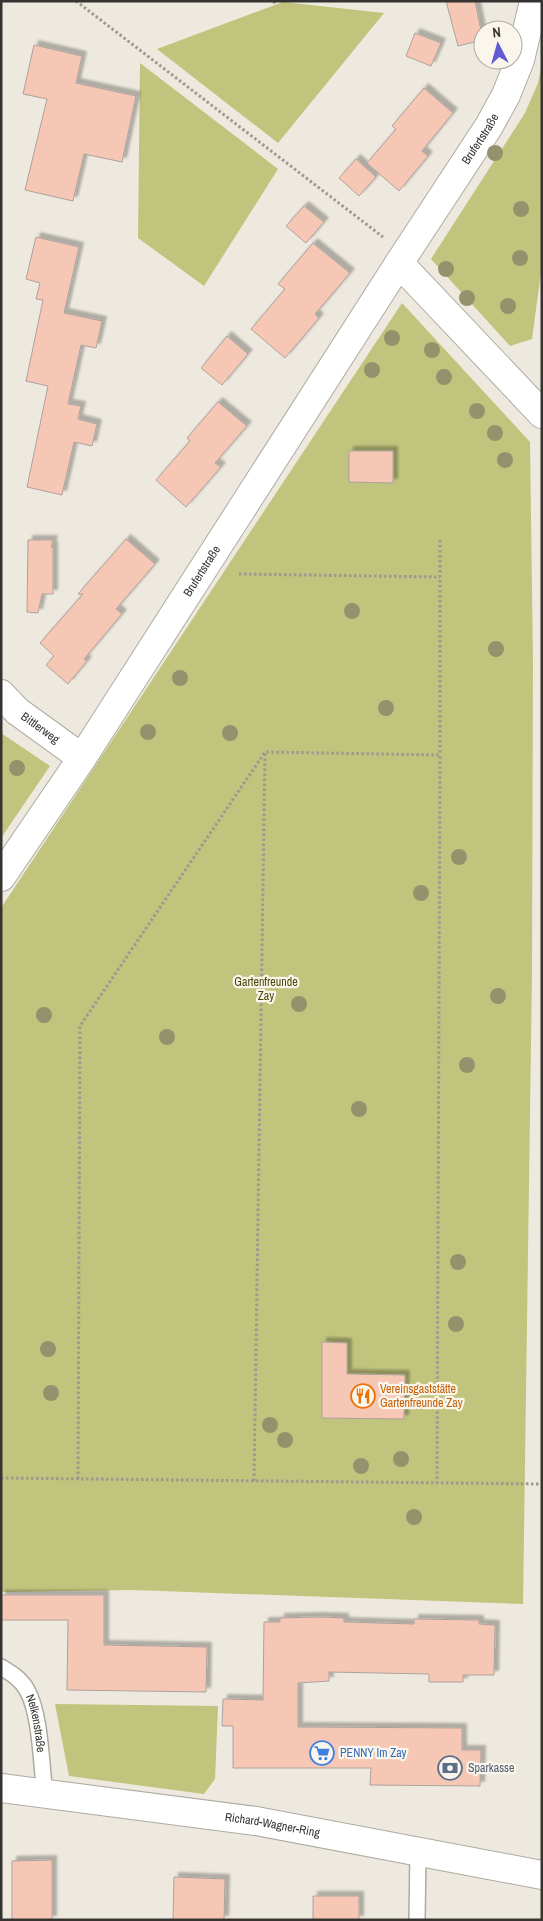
<svg xmlns="http://www.w3.org/2000/svg" width="543" height="1921" font-family="'Archivo Narrow',sans-serif">
	<defs>
		<filter id="shadow"><feDropShadow dx="4.5" dy="-4.5" stdDeviation="1" flood-color="#0004"/></filter>
	</defs>
	<rect width="100%" height="100%" fill="#ede9de"/>
	<path fill="#c0c47c" d="M 283,2 L 384,13 L 278,143 L 157,49 Z
		M 140,63 L 278,169 L 204,286 L 138,238 Z
		M 542,63 L 542,265 L 532,339 L 510,346 L 431,259 L 525,113 L 538,83 Z
		M 402,303 L 530,442 L 533,663 L 532,973 L 523,1604 L 133,1590 L 1,1592 L 1,908 Z
		M 1,733 L 50,766 L 1,838 Z
		M 55,1704 L 218,1706 L 215,1779 L 204,1794 L 69,1776 Z"/>
	<path fill="#f7c7b6" stroke="#ada19d" filter="url(#shadow)" d="M 446,1 L 475,1 L 483,40 L 458,46 Z
		M 415,33 L 441,43 L 431,66 L 406,56 Z
		M 34,45 L 82,56 L 76,83 L 136,96 L 122,162 L 84,154 L 73,201 L 25,190 L 47,99 L 23,94 Z
		M 424,88 L 453,113 L 422,151 L 428,156 L 399,191 L 367,163 L 396,129 L 392,126 Z
		M 356,159 L 376,177 L 359,196 L 339,178 Z
		M 304,206 L 324,222 L 306,243 L 286,226 Z
		M 36,237 L 79,247 L 64,313 L 102,321 L 96,348 L 81,345 L 68,404 L 81,406 L 78,419 L 97,424 L 92,446 L 74,442 L 62,495 L 27,487 L 48,386 L 26,381 L 43,300 L 36,299 L 40,283 L 26,279 Z
		M 313,243 L 350,273 L 315,314 L 319,318 L 285,358 L 251,329 L 285,289 L 278,284 Z
		M 227,336 L 248,354 L 222,385 L 201,368 Z
		M 218,402 L 247,426 L 215,463 L 221,467 L 186,507 L 156,480 L 190,441 L 187,438 Z
		M 349,451 L 393,451 L 393,483 L 349,482 Z
		M 126,539 L 155,564 L 116,609 L 122,614 L 84,659 L 87,661 L 68,684 L 46,665 L 54,656 L 40,643 L 83,594 L 78,594 Z
		M 28,540 L 53,540 L 51,548 L 53,546 L 53,594 L 42,594 L 38,613 L 27,612 Z
		M 322,1342 L 347,1343 L 347,1374 L 405,1375 L 404,1419 L 322,1418 Z
		M 1,1595 L 104,1595 L 104,1645 L 207,1647 L 206,1692 L 67,1690 L 68,1620 L 1,1620 Z
		M 319,1617 L 344,1618 L 344,1622 L 378,1623 L 414,1624 L 414,1619 L 479,1620 L 479,1624 L 495,1625 L 494,1675 L 463,1675 L 463,1682 L 429,1682 L 429,1674 L 329,1672 L 329,1681 L 298,1683 L 298,1727 L 462,1728 L 462,1750 L 481,1750 L 480,1786 L 370,1785 L 371,1768 L 233,1768 L 233,1726 L 222,1726 L 223,1699 L 263,1700 L 264,1622 L 280,1622 L 280,1618 Z
		M 52,1860 L 52,1920 L 12,1920 L 12,1861 Z
		M 174,1877 L 225,1879 L 224,1920 L 173,1920 Z
		M 313,1896 L 359,1896 L 359,1920 L 313,1920 Z"/>
	<g fill="none" stroke-linecap="round" stroke-linejoin="round">
		<g stroke="#aeaba1" stroke-width="18">
			<g id="lane">
				<path id="s1" d="M 1,1667 C 11,1673 21,1679 27,1690 C 41,1715 41,1765 45,1794"/>
				<path d="M 417,1920 L 418,1852"/>
			</g>
		</g>
		<g stroke="#aeaba1" stroke-width="30">
			<g id="street">
				<path d="M 399,263 L 542,414"/>
				<path id="s2" d="M 1,694 L 17,711 L 82,758"/>
				<path id="s3" d="M 1,877 L 82,758 L 405,254 L 489,126 L 506,95 L 520,60 L 534,1"/>
			</g>
		</g>
		<g stroke="#aeaba1" stroke-width="30">
			<g id="secondary">
				<path id="s4" d="M 1,1788 L 256,1821 L 542,1875"/>
			</g>
		</g>
		<path stroke="#9c9991" stroke-width="3" stroke-dasharray="2.5 2.5" stroke-linecap="butt" d="M 76,1 L 383,237
			M 274,1 L 275,6
			M 440,540 L 440,755
			M 239,574 L 440,577
			M 1,1478 L 542,1484
			M 78,1479 L 80,1026 L 265,752 L 440,755 L 437,1483
			M 254,1481 L 265,752"/>
		<use href="#lane" stroke="#fff" stroke-width="15"/>
		<use href="#street" stroke="#fff" stroke-width="28"/>
		<use href="#secondary" stroke="#fff" stroke-width="28"/>
	</g>
	<g fill="#93926c">
		<circle cx="495" cy="153" r="8"/>
		<circle cx="521" cy="209" r="8"/>
		<circle cx="520" cy="258" r="8"/>
		<circle cx="446" cy="269" r="8"/>
		<circle cx="467" cy="298" r="8"/>
		<circle cx="508" cy="306" r="8"/>
		<circle cx="392" cy="338" r="8"/>
		<circle cx="432" cy="350" r="8"/>
		<circle cx="372" cy="370" r="8"/>
		<circle cx="444" cy="377" r="8"/>
		<circle cx="477" cy="411" r="8"/>
		<circle cx="495" cy="433" r="8"/>
		<circle cx="505" cy="460" r="8"/>
		<circle cx="352" cy="611" r="8"/>
		<circle cx="496" cy="649" r="8"/>
		<circle cx="180" cy="678" r="8"/>
		<circle cx="386" cy="708" r="8"/>
		<circle cx="148" cy="732" r="8"/>
		<circle cx="230" cy="733" r="8"/>
		<circle cx="17" cy="768" r="8"/>
		<circle cx="459" cy="857" r="8"/>
		<circle cx="421" cy="893" r="8"/>
		<circle cx="498" cy="996" r="8"/>
		<circle cx="299" cy="1004" r="8"/>
		<circle cx="44" cy="1015" r="8"/>
		<circle cx="167" cy="1037" r="8"/>
		<circle cx="467" cy="1065" r="8"/>
		<circle cx="359" cy="1109" r="8"/>
		<circle cx="458" cy="1262" r="8"/>
		<circle cx="456" cy="1324" r="8"/>
		<circle cx="48" cy="1349" r="8"/>
		<circle cx="51" cy="1393" r="8"/>
		<circle cx="270" cy="1425" r="8"/>
		<circle cx="285" cy="1440" r="8"/>
		<circle cx="401" cy="1459" r="8"/>
		<circle cx="361" cy="1466" r="8"/>
		<circle cx="414" cy="1517" r="8"/>
	</g>
	<defs>
		<g id="restaurant-ring" transform="scale(1.25)"><circle r="9.5" fill="#faf6ec" stroke="#e8710a" stroke-width="1.5"/><path d="M-5-6h1v4h1v-4h1v4h1v-4h1v5L-1.5 .5V6h-2V.5L-5-1ZM5-6V6H3V1.5H1.5Q1.5-4 5-6Z" fill="#e8710a"/></g>
		<g id="supermarket-ring" transform="scale(1.25)"><circle r="9.5" fill="#faf6ec" stroke="#3f7fe0" stroke-width="1.5"/><path d="M-6-5.5h2.5l.6 2H6L4.5 2H-2.5L-4.4-4H-6ZM-1.5 3.2a1.3 1.3 0 1 0 .1 0ZM3 3.2a1.3 1.3 0 1 0 .1 0Z" fill="#3f7fe0"/></g>
		<g id="bank-ring" transform="scale(1.25)"><circle r="9.5" fill="#faf6ec" stroke="#5c6f8a" stroke-width="1.5"/><path d="M-6-4H6V4H-6ZM0-2.3a2.3 2.3 0 1 0 0 4.6a2.3 2.3 0 1 0 0-4.6Z" fill="#5c6f8a"/></g>
	</defs>
	<g fill-rule="evenodd">
		<use href="#restaurant-ring" x="363" y="1396"/>
		<use href="#supermarket-ring" x="322" y="1753"/>
		<use href="#bank-ring" x="450" y="1768"/>
	</g>
	<g text-anchor="middle" stroke-width="4.5" stroke-linejoin="round" paint-order="stroke">
		<g font-size="12" fill="#363430" stroke="#faf6ec">
			<text dy="4" stroke="none"><textPath href="#s3" startOffset="880">Brufertstraße</textPath></text>
			<text dy="4" stroke="none"><textPath href="#s3" startOffset="366">Brufertstraße</textPath></text>
			<text dy="4" stroke="none"><textPath href="#s2" startOffset="52">Bittlerweg</textPath></text>
			<text dy="4" stroke="none"><textPath href="#s1" startOffset="70">Nelkenstraße</textPath></text>
			<text dy="4" stroke="none"><textPath href="#s4" startOffset="274">Richard-Wagner-Ring</textPath></text>
		</g>
		<g font-size="12" fill="#494a0e" stroke="#faf6ec">
			<text x="266" y="986">Gartenfreunde<tspan x="266" dy="14">Zay</tspan></text>
		</g>
		<g font-size="12" fill="#c56008" stroke="#faf6ec" text-anchor="start">
			<text x="380" y="1393">Vereinsgaststätte<tspan x="380" dy="14">Gartenfreunde Zay</tspan></text>
		</g>
		<g font-size="12" fill="#366cbe" stroke="#faf6ec" text-anchor="start">
			<text x="340" y="1757">PENNY Im Zay</text>
		</g>
		<g font-size="12" fill="#4e5e75" stroke="#faf6ec" text-anchor="start">
			<text x="468" y="1772">Sparkasse</text>
		</g>
	</g>
	<rect width="543" height="1921" fill="none" stroke="#363430" stroke-width="5"/>
	<g transform="translate(498 45) rotate(354)"><circle r="24" fill="#faf6ec" stroke="#aca8a1"/>
	<path d="M0-4L9 19L0 12L-9 19Z" fill="#605ad3"/>
	<text y="-8" font-size="14" font-weight="bold" text-anchor="middle" fill="#363430">N</text>
	</g>
</svg>
